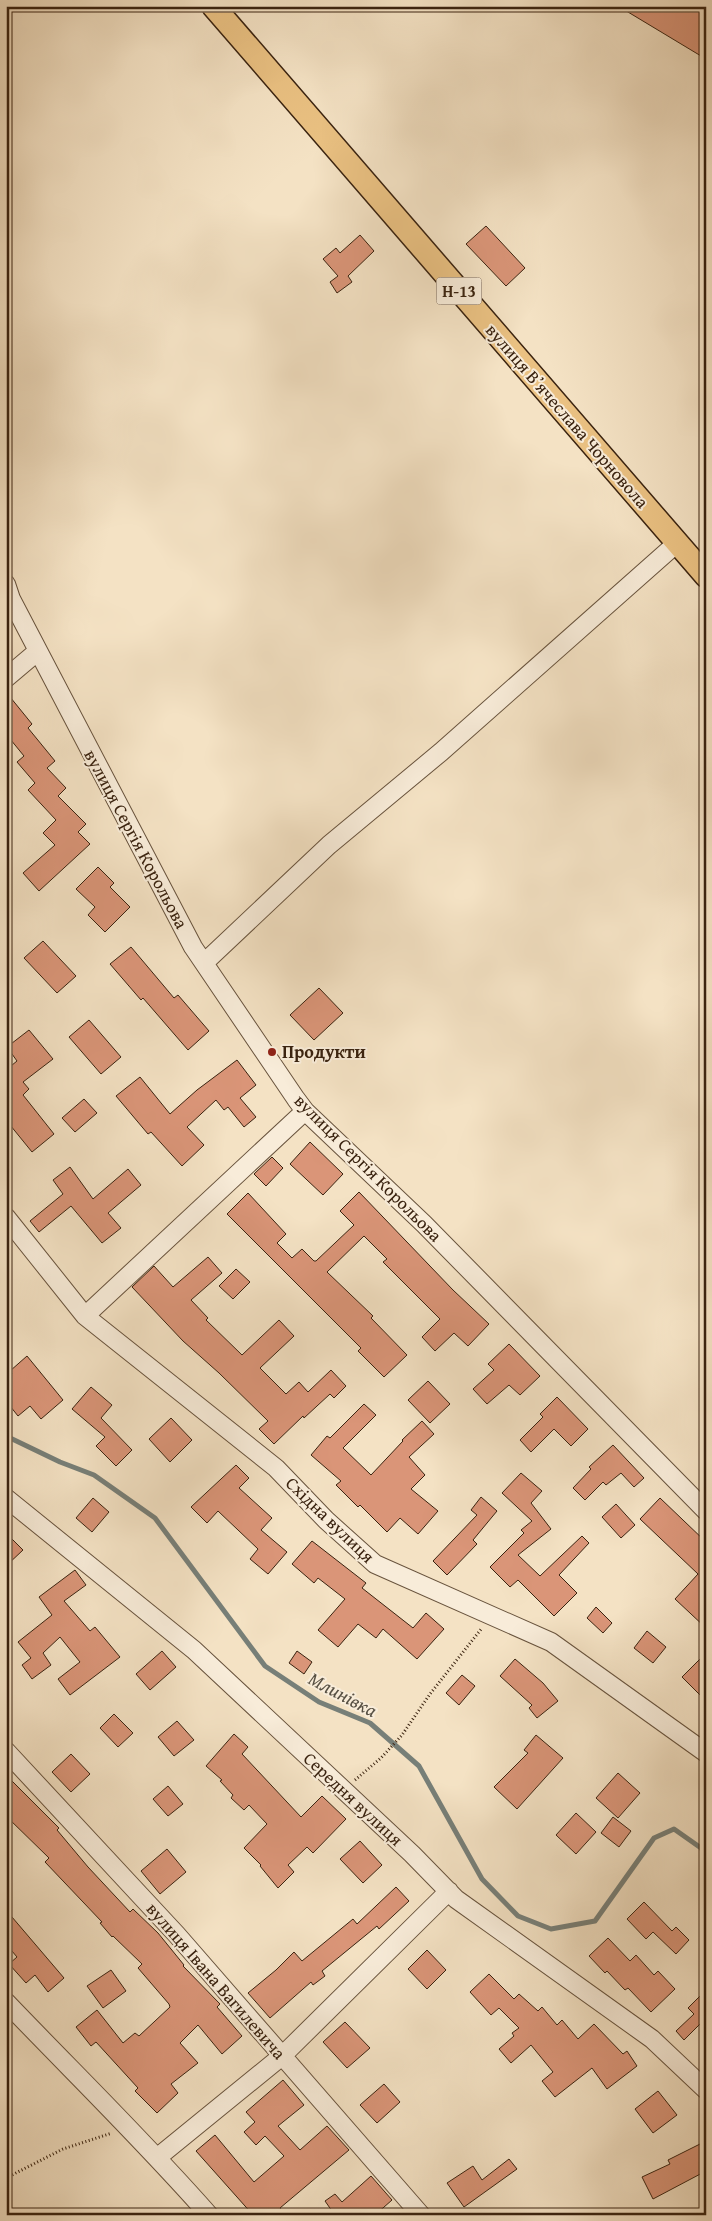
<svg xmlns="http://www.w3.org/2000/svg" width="712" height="2221" font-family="'Gentium Book Plus',serif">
	<rect width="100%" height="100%" fill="#f4e2c4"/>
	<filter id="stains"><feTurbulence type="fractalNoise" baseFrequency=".004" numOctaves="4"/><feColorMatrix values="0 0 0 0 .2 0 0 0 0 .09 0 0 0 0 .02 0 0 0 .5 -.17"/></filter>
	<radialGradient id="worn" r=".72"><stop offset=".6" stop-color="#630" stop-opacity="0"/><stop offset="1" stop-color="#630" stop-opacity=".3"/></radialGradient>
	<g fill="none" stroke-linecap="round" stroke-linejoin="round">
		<path stroke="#777f78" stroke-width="5" d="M 6,1436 L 60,1462 L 94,1475 L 155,1518 L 265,1666 L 319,1702 L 370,1723 L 419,1766 L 482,1879 L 518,1916 L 551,1929 L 595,1921 L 654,1838 L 674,1829 L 701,1848 L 706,1855"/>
	</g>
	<path fill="#da9578" stroke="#3a2310" d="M 618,6 L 706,6 L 706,59 Z
		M 486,226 L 525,268 L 506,286 L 466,244 Z
		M 360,235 L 374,251 L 348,276 L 352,282 L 337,293 L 330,282 L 338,276 L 323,259 L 336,248 L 340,253 Z
		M 6,692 L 32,724 L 28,728 L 55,761 L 47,768 L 66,788 L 58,796 L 86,824 L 78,832 L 90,844 L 39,891 L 23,873 L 55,845 L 43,833 L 56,820 L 28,790 L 35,783 L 17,762 L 24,756 L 6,734 Z
		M 98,867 L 114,883 L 110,887 L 130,907 L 105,932 L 88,915 L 95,907 L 76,889 Z
		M 43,941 L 76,976 L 57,993 L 24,958 Z
		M 131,947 L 174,998 L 178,995 L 209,1031 L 188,1050 L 143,998 L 141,1000 L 110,964 Z
		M 319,988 L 343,1013 L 314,1040 L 290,1015 Z
		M 89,1020 L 121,1057 L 101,1074 L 69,1037 Z
		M 29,1030 L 53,1059 L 23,1082 L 29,1089 L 23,1095 L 54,1134 L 32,1152 L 6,1120 L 6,1070 L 17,1061 L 7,1047 Z
		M 237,1060 L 256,1085 L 240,1098 L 256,1117 L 244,1127 L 228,1107 L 224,1110 L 216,1100 L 187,1127 L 204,1145 L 182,1166 L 151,1132 L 148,1134 L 116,1096 L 140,1077 L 170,1114 L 197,1090 Z
		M 84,1099 L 97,1113 L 75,1132 L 62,1118 Z
		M 310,1142 L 343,1174 L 323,1195 L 290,1164 Z
		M 272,1157 L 283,1168 L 266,1186 L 254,1174 Z
		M 70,1167 L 93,1199 L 128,1169 L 141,1185 L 108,1213 L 121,1228 L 102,1243 L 71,1206 L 39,1232 L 30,1221 L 63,1194 L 53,1180 Z
		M 359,1192 L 453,1290 L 489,1324 L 468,1346 L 454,1333 L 435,1351 L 422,1337 L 440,1319 L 383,1262 L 387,1259 L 364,1236 L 327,1272 L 373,1316 L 371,1318 L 407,1355 L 384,1377 L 358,1351 L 361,1348 L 227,1214 L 248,1193 L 286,1234 L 277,1243 L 292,1258 L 302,1249 L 314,1261 L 316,1261 L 354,1225 L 340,1211 Z
		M 208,1257 L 222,1273 L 191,1300 L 208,1318 L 206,1320 L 242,1355 L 279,1320 L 294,1336 L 260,1368 L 286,1394 L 299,1382 L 308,1392 L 331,1370 L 346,1386 L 334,1398 L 330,1394 L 304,1418 L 303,1416 L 274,1444 L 259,1429 L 268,1421 L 219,1373 L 183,1341 L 132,1287 L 154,1266 L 173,1287 Z
		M 236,1269 L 250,1282 L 233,1299 L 219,1286 Z
		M 509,1344 L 540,1376 L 520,1395 L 509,1385 L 487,1404 L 473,1389 L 494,1370 L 488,1364 Z
		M 27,1356 L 63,1400 L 41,1419 L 30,1406 L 18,1416 L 6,1401 L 6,1379 L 12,1374 L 10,1371 Z
		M 428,1381 L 450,1404 L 430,1423 L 408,1400 Z
		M 91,1387 L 112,1405 L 101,1418 L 132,1450 L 116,1466 L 96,1446 L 105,1437 L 72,1409 Z
		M 557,1397 L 588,1429 L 571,1446 L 554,1429 L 531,1452 L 520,1440 L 543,1417 L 540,1414 Z
		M 364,1404 L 376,1415 L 343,1448 L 371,1475 L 403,1441 L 402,1440 L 422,1421 L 434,1434 L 409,1457 L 425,1475 L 411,1489 L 438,1511 L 418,1534 L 400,1518 L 387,1532 L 360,1505 L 358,1507 L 336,1485 L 341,1481 L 311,1455 L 327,1436 L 330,1438 Z
		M 171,1418 L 192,1440 L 170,1462 L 149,1439 Z
		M 613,1445 L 644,1478 L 634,1487 L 621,1473 L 606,1485 L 603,1482 L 585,1500 L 573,1488 L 591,1469 L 589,1467 Z
		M 236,1465 L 249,1478 L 239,1488 L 272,1518 L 261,1530 L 287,1552 L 268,1574 L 250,1559 L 258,1549 L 218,1511 L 207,1523 L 191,1507 Z
		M 521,1473 L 542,1491 L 531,1503 L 551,1529 L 518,1555 L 540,1576 L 582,1536 L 589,1543 L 559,1575 L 577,1593 L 554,1616 L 518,1580 L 510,1587 L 490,1567 L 524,1533 L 521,1530 L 532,1521 L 502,1493 Z
		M 481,1497 L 497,1511 L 473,1540 L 477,1544 L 447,1575 L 433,1561 L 477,1515 L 471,1510 Z
		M 93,1498 L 109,1512 L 92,1532 L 76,1518 Z
		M 660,1498 L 706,1542 L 706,1628 L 675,1599 L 698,1574 L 640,1519 Z
		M 616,1504 L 635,1525 L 621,1538 L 602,1517 Z
		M 6,1533 L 23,1550 L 6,1566 Z
		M 312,1541 L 366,1583 L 362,1588 L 413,1628 L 426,1613 L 444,1629 L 417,1659 L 383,1629 L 376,1638 L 358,1624 L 338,1647 L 318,1630 L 345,1599 L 318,1578 L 314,1583 L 292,1564 Z
		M 75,1570 L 86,1585 L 64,1601 L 90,1631 L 95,1627 L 120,1657 L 70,1695 L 58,1679 L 80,1662 L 60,1637 L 43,1653 L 51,1665 L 32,1679 L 22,1665 L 31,1658 L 18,1642 L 52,1615 L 39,1597 Z
		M 596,1607 L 612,1623 L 603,1633 L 587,1618 Z
		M 647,1631 L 666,1647 L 653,1663 L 634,1648 Z
		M 162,1651 L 176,1667 L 150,1690 L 136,1674 Z
		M 297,1651 L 312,1662 L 304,1674 L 289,1663 Z
		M 706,1653 L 706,1701 L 682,1677 Z
		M 515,1659 L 543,1683 L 558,1701 L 537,1718 L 529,1708 L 532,1705 L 500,1676 Z
		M 462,1675 L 475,1686 L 459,1705 L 446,1693 Z
		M 114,1714 L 133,1733 L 118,1747 L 100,1728 Z
		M 177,1721 L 194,1740 L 174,1756 L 158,1737 Z
		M 234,1734 L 248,1747 L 242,1754 L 301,1817 L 322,1796 L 346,1819 L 313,1853 L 307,1847 L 288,1865 L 294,1872 L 278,1888 L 260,1866 L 261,1865 L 244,1848 L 267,1824 L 249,1805 L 244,1810 L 231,1798 L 233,1795 L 220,1781 L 222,1780 L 206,1766 Z
		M 536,1735 L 563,1758 L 517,1809 L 494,1787 L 528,1753 L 524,1750 Z
		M 71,1754 L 90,1774 L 71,1792 L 52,1772 Z
		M 618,1773 L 640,1793 L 618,1818 L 596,1798 Z
		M 6,1775 L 59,1828 L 57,1830 L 88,1867 L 130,1912 L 133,1909 L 158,1933 L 184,1965 L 183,1966 L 220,2004 L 217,2007 L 242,2036 L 222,2054 L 198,2025 L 180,2043 L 198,2063 L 171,2084 L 178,2093 L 157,2113 L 135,2091 L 138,2088 L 96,2042 L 91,2046 L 76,2027 L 97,2010 L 123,2043 L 135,2033 L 139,2036 L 170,2007 L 169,2004 L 138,1968 L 142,1964 L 113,1936 L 112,1937 L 100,1923 L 102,1922 L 45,1862 L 49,1858 L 6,1816 Z
		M 168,1786 L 183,1804 L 168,1816 L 153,1799 Z
		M 576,1813 L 596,1832 L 576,1854 L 556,1835 Z
		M 613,1817 L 631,1831 L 619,1847 L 601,1833 Z
		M 360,1841 L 382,1865 L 363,1883 L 340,1859 Z
		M 167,1849 L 186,1872 L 160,1894 L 141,1871 Z
		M 396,1887 L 409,1901 L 379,1929 L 377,1926 L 322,1971 L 325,1976 L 313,1985 L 311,1982 L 270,2018 L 248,1993 L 276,1970 L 294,1952 L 302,1961 L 353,1919 L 357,1924 Z
		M 644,1902 L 672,1931 L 676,1927 L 689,1940 L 676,1954 L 653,1932 L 646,1939 L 627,1919 Z
		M 6,1910 L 64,1978 L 48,1992 L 35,1975 L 26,1983 L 9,1964 L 17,1957 L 6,1944 Z
		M 608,1938 L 630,1961 L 636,1955 L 654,1975 L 658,1971 L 675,1989 L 651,2012 L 628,1988 L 625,1990 L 607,1971 L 605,1973 L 589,1956 Z
		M 427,1950 L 446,1970 L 427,1989 L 408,1969 Z
		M 111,1970 L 126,1991 L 103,2008 L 87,1986 Z
		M 489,1974 L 514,1999 L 519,1994 L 538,2011 L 542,2007 L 557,2025 L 562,2020 L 578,2039 L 594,2024 L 623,2054 L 627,2051 L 637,2066 L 607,2089 L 592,2068 L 555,2097 L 542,2081 L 553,2072 L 531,2045 L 511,2063 L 499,2049 L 514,2036 L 512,2033 L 519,2028 L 499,2008 L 491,2015 L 470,1992 Z
		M 706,1990 L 706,2026 L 702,2022 L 684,2040 L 676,2031 L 694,2014 L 688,2008 Z
		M 345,2022 L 370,2048 L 347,2068 L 323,2042 Z
		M 283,2080 L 304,2105 L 278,2126 L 300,2150 L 327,2126 L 349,2150 L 280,2208 L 286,2215 L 253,2215 L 196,2151 L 215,2135 L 254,2182 L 284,2156 L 265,2136 L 256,2145 L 244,2132 L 255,2122 L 246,2112 Z
		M 384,2084 L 400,2102 L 377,2123 L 360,2105 Z
		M 658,2091 L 677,2115 L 653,2133 L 635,2109 Z
		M 706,2141 L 706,2171 L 653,2199 L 642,2177 L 670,2164 L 668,2160 Z
		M 509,2159 L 517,2169 L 464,2207 L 447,2183 L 473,2166 L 482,2180 Z
		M 371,2176 L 392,2200 L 375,2215 L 328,2215 L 332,2211 L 325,2201 L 335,2194 L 342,2202 Z"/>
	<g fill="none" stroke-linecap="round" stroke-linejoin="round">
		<g stroke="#68533d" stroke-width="20">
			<path id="minor" d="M 6,584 L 11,599 L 193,947 L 296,1099 L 305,1111 L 424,1224 L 706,1511
				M 6,678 L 38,651
				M 204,963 L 329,845 L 441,752 L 677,543
				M 6,1217 L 85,1316 L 276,1468 L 326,1520 L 375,1564 L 551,1642 L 706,1753
				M 85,1316 L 305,1111
				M 6,1498 L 194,1650 L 412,1854 L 456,1899 L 652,2039 L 706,2090
				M 6,1751 L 177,1935 L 421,2215
				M 6,2002 C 74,2073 144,2141 209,2215
				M 158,2157 L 282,2056 L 449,1891"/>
		</g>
		<g stroke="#3a2310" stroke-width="25">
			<path id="major" d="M 213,6 L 706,576"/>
		</g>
		<path stroke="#3a2310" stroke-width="3" stroke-dasharray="1 2.5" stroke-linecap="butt" d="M 355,1780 L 381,1758 L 402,1735 L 430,1694 L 482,1628
			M 6,2178 L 63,2149 L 112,2133"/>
		<use href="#minor" stroke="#f8ecd9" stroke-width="18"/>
		<use href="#major" stroke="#eac182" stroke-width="22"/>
	</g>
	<circle fill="#8f2418" stroke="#f8ecd9" stroke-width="2" cx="272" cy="1052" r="5"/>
	<g text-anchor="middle" stroke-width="4" stroke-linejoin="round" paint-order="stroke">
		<rect fill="#f8ecd9" stroke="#735f4c" stroke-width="1" x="436.5" y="277.5" width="45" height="27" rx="4"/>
		<g font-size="16" font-weight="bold" fill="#3a2310">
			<text x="459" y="297">Н-13</text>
		</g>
		<g font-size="18" fill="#3a2310" stroke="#f8ecd9">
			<text transform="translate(567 416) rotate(49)" y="6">вулиця Вʼячеслава Чорновола</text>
			<text transform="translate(136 839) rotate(62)" y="6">вулиця Сергія Корольова</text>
			<text transform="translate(368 1168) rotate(45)" y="6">вулиця Сергія Корольова</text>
			<text transform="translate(330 1520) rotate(44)" y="6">Східна вулиця</text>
			<text transform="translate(353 1799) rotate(43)" y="6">Середня вулиця</text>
			<text transform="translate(216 1981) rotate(49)" y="6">вулиця Івана Вагилевича</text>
		</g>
		<g font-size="18" font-weight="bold" fill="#3a2310" stroke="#f8ecd9" text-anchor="start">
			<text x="282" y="1058">Продукти</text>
		</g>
		<g font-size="19" font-style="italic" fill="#585144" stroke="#f8ecd9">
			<text transform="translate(343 1694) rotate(28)" y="7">Млинівка</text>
		</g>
	</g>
	<rect width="712" height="2221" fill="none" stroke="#f4e2c4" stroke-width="25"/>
	<rect x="8" y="8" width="697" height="2206" fill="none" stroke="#3a2310" stroke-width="2.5"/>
	<rect x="12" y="12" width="687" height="2196" fill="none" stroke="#3a2310"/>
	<rect width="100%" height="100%" filter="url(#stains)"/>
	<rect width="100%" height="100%" fill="url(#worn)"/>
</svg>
